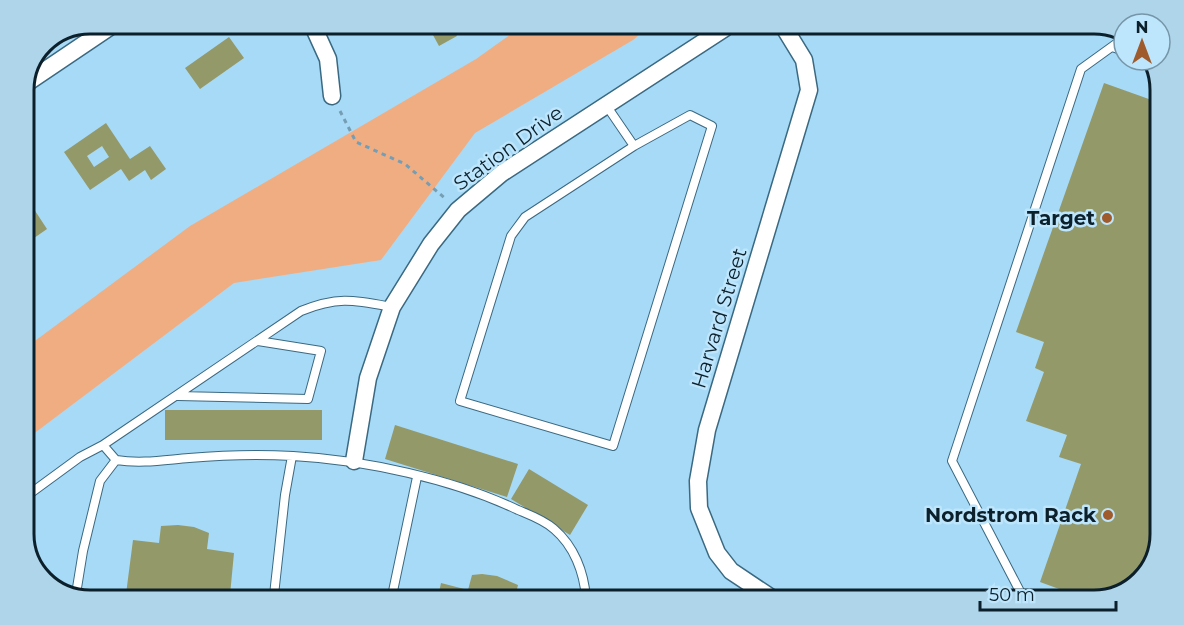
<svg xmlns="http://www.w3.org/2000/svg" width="1184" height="625" font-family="Montserrat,sans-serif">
	<rect width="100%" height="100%" fill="#a7daf6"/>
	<path fill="#f1ad82" d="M 521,27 L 647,28 L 633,40 L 475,133 L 381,260 L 234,283 L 24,441 L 24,349 L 190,226 L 476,59 Z"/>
	<path fill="#94996a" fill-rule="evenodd" d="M 428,26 L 452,26 L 457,36 L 439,46 Z
		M 229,37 L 244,58 L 200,89 L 185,68 Z
		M 1104,83 L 1160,103 L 1153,564 L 1130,590 L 1092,601 L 1040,582 L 1081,464 L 1059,457 L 1067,435 L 1026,421 L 1044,372 L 1035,368 L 1044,342 L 1016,332 Z
		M 106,123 L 130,159 L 150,146 L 166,169 L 151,180 L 145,170 L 129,181 L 121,169 L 90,190 L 64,152 ZM 102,146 L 109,157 L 94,167 L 87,156 Z
		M 24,194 L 47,229 L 24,245 Z
		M 165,410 L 322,410 L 322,440 L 165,440 Z
		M 395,425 L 518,464 L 507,497 L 385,459 Z
		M 529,469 L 588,505 L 570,535 L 511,499 Z
		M 178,525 L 194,527 L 209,533 L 207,549 L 234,553 L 230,595 L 126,594 L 133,540 L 159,543 L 161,526 Z
		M 482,574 L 497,576 L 518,585 L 515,597 L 438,597 L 441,583 L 468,590 L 472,575 Z
		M 592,592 L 627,596 L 626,598 L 591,598 Z"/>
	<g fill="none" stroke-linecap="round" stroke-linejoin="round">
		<g stroke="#3a6982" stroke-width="10">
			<path id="service" d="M 1112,47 L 1124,51
				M 1149,60 L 1151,61
				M 606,105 L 634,146 L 690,115 L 712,126 L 613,446 L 460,401 L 511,236 L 525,217 L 634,146
				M 178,396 L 308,399 L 321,351 L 258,341
				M 116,460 L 103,445 L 301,311 C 338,296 354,300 392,307
				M 24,498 L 80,457 L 103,445
				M 76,594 L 83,551 L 100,481 L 116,460 C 141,464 164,460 189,458 C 223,455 259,454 293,456 C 365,460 453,479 518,510 C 530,515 544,520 554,529 C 574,546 584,572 586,598
				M 274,595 L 285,495 L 292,456
				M 392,596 L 417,477
				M 1025,601 L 952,461 L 1081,69 L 1124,38"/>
		</g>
		<g stroke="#3a6982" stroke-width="19">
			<path id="minor" d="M 313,26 L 328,59 L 332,96
				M 25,84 L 114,24
				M 354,461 L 368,378 L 392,307 L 431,244 L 458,210 L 502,173 L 725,28
				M 773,599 L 731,571 L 717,553 L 699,508 L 698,481 L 707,430 L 809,90 L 804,60 L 785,29"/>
		</g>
		<path stroke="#759eb4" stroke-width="3" stroke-dasharray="4.5 4.5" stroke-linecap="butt" d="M 340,111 L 356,142 L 405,164 L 447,200"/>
		<use href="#service" stroke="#fff" stroke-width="8"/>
		<use href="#minor" stroke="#fff" stroke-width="16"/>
	</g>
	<g fill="#9f5b2b" stroke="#bde5fc" stroke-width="2">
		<circle cx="1107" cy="218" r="6"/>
		<circle cx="1108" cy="515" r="6"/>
	</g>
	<g text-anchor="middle" stroke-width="5" stroke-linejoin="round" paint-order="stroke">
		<g font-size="20" fill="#0c202b" stroke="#bde5fc">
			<text transform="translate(508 148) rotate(-36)" y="7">Station Drive</text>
			<text transform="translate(719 318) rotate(-73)" y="7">Harvard Street</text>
		</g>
		<g font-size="20" font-weight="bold" fill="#0c202b" stroke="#bde5fc" text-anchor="end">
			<text x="1095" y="225">Target</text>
			<text x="1096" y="522">Nordstrom Rack</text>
		</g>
	</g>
	<path d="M0 0H1184V625H0ZM90 34H1094A56 56 0 0 1 1150 90V534A56 56 0 0 1 1094 590H90A56 56 0 0 1 34 534V90A56 56 0 0 1 90 34Z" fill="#afd5eb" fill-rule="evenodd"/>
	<path fill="none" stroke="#0c202b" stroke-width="3" d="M90 34H1094A56 56 0 0 1 1150 90V534A56 56 0 0 1 1094 590H90A56 56 0 0 1 34 534V90A56 56 0 0 1 90 34Z"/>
	<g transform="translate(1142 42)"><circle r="28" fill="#bde5fc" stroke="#7696a8" stroke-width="1.5"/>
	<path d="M0-4.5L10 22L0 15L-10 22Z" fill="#9f5b2b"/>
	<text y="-9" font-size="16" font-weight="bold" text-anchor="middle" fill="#0c202b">N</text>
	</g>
	<path d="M980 601v9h136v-9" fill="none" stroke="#0c202b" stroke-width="3"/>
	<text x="989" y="601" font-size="18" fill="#0c202b" stroke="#bde5fc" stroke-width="4.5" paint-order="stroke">50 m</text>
</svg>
